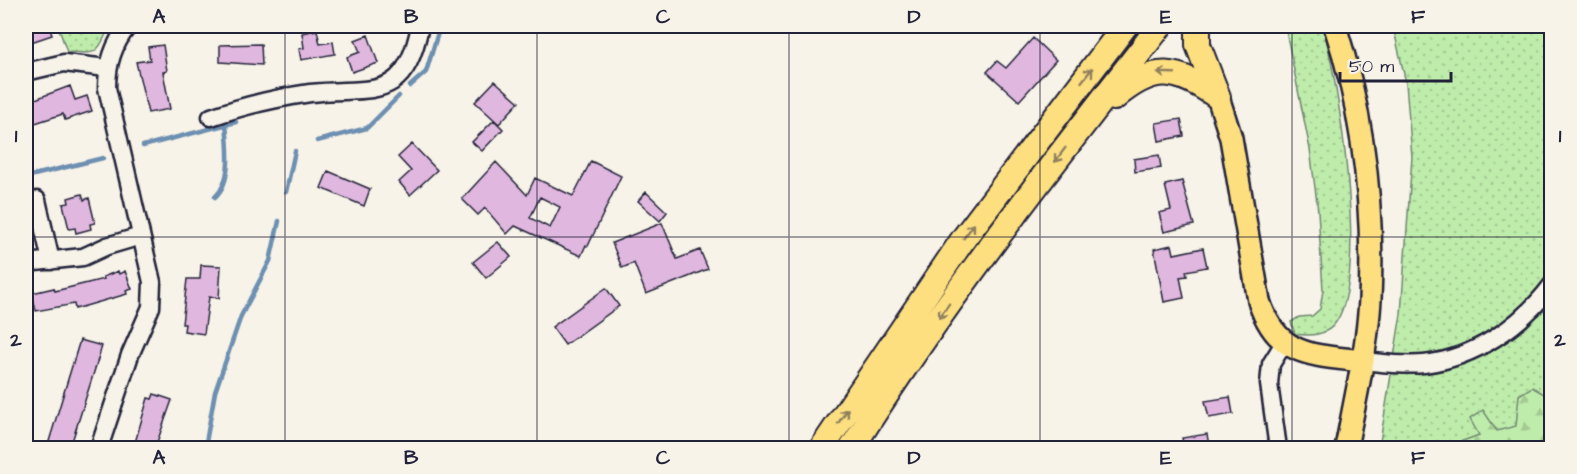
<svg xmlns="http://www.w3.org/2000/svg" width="1577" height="474" font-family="'Architects Daughter',sans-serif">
	<defs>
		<pattern id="grass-dots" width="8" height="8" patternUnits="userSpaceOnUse" patternTransform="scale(1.5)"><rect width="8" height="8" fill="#beecaa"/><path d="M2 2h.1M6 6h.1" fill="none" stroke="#a3ca93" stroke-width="1.8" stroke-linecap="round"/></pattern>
		<pattern id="forest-firs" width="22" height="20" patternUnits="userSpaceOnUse" patternTransform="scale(1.5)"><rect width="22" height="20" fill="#beecaa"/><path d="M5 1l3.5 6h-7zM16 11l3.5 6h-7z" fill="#a3ca93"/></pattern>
	</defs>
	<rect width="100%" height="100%" fill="#f7f3e8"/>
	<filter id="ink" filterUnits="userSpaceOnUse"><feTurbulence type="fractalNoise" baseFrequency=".0167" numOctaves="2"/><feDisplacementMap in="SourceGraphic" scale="12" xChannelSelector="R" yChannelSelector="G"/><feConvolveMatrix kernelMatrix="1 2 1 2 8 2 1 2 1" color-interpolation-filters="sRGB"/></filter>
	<g filter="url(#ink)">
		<path fill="url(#grass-dots)" stroke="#708772" stroke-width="1.5" d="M 58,26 L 97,26 L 106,34 C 95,59 91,52 67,52 Z
			M 1285,26 L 1323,26 C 1338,82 1369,274 1336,322 C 1327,336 1310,336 1295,334 L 1291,322 L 1299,317 L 1312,316 L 1320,309 L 1323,290 L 1318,211 L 1310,149 Z
			M 1393,26 L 1551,26 L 1551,448 L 1379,448 L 1401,314 L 1412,157 L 1406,83 Z"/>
		<path fill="url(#forest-firs)" stroke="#708772" stroke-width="1.5" d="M 1532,387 L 1551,398 L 1551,444 L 1523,448 L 1449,448 L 1452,445 L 1479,435 L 1470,419 L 1483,410 L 1497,431 L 1516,426 L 1519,395 Z"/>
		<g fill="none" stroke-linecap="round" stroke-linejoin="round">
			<path stroke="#6d8fb1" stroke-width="4.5" d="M 410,86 L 426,72 L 440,26
				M 317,141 L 367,128 L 399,96
				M 143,146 L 236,122
				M 26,177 L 103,158
				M 286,192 L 295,151
				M 215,197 C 233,181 228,146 226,124
				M 205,448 L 215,392 L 241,316 L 270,261 L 279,221"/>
		</g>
		<path fill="#e0b7de" stroke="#22223b" stroke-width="1.5" fill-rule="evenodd" d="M 26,26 L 49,26 L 52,35 L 31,42 Z
			M 317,30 L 320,44 L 333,42 L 335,54 L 301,60 L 299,49 L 304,48 L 302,33 Z
			M 368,35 L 378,63 L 352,72 L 347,57 L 360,52 L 355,40 Z
			M 1033,38 L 1056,60 L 1019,101 L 987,72 L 997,61 L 1006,68 Z
			M 261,44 L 262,65 L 220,62 L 220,45 Z
			M 163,45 L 167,71 L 163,72 L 170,109 L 148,113 L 136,62 L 150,60 L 148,47 Z
			M 495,81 L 519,102 L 499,124 L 475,102 Z
			M 70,86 L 75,100 L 87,96 L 92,111 L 65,120 L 63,114 L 26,126 L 26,107 L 31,106 L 30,101 Z
			M 1181,119 L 1184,136 L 1159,141 L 1156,123 Z
			M 494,120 L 503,129 L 482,151 L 472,142 Z
			M 412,144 L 437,170 L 410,195 L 399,182 L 411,171 L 398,157 Z
			M 1159,155 L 1161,168 L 1135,172 L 1134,159 Z
			M 591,161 L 621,176 L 588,246 L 586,245 L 581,256 L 515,226 L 507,234 L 485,208 L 478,215 L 462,199 L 496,162 L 527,195 L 535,178 L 573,196 ZM 540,197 L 560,207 L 550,228 L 530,218 Z
			M 328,171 L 370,189 L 364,206 L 321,188 Z
			M 1182,181 L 1194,225 L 1164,232 L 1159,213 L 1171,210 L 1165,185 Z
			M 646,192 L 667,212 L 660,221 L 638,201 Z
			M 82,194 L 84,200 L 89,198 L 95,223 L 90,224 L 91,229 L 76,233 L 75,228 L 69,229 L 63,204 L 69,203 L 68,198 Z
			M 662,223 L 677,259 L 700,250 L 708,269 L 646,294 L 634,263 L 622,268 L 612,243 Z
			M 498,242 L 511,257 L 486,278 L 473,262 Z
			M 1172,245 L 1174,254 L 1203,248 L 1207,267 L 1186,271 L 1187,276 L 1180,277 L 1184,298 L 1164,302 L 1154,249 Z
			M 201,265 L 221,266 L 219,298 L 209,297 L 204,334 L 184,331 L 185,324 L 182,324 L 187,279 L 200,279 Z
			M 118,271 L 119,274 L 125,271 L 132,289 L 126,291 L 127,294 L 75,309 L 74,304 L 36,311 L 32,293 L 54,288 L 55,291 L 104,279 L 103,277 Z
			M 606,288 L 619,306 L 565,345 L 552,327 Z
			M 80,340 L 102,346 L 94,372 L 70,448 L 47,448 Z
			M 154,394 L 172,400 L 155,448 L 145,448 L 136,445 L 136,439 L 148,398 L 152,399 Z
			M 1230,397 L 1233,414 L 1209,418 L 1205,401 Z
			M 1207,434 L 1209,446 L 1205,448 L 1184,448 L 1182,438 Z"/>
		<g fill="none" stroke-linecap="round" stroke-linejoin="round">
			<g stroke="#22223b" stroke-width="21">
				<path id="minor" d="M 26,72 L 64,63 L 107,68
					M 211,117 C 242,106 277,98 310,93 C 372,86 404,105 420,26
					M 37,200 L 51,261
					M 26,263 L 83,257 L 107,246 L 141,236
					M 1363,361 C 1383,363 1404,366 1424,364 C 1475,358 1521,326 1552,285
					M 99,448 L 130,355 L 151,307 L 152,282 L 107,88 C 107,64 113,45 128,26
					M 1278,448 L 1269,384 L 1271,364 L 1284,343"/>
			</g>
			<g stroke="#22223b" stroke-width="26">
				<path id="major" d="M 1335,26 C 1363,113 1374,208 1370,300 C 1367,350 1355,400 1346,448
					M 1218,97 L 1231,138 L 1259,301 C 1277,357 1312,355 1363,361"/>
			</g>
			<g stroke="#22223b" stroke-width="28">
				<path id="highway" d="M 1198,26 L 1198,45 L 1218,97
					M 1114,98 C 1155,63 1176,68 1218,97
					M 822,448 L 964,238 L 1125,26
					M 852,448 C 944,301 1053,163 1160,26"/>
			</g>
			<use href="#minor" stroke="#f7f3e8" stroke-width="16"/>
			<use href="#major" stroke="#fddf80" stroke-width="21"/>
			<use href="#highway" stroke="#fddf80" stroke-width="24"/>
		</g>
		<defs><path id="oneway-shaft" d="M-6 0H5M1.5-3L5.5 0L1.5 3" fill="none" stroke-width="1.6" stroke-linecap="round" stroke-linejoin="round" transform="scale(1.5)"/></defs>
		<g stroke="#90805e">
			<use href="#oneway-shaft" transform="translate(1166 73) rotate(-178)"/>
			<use href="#oneway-shaft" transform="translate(1087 75) rotate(-52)"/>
			<use href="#oneway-shaft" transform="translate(1060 155) rotate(127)"/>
			<use href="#oneway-shaft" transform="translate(969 231) rotate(-53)"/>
			<use href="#oneway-shaft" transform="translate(944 311) rotate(125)"/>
			<use href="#oneway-shaft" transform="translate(843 416) rotate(-56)"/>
		</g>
	</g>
	<path fill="none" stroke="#22223b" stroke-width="1.5" stroke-opacity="0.55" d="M 285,26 L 285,448M 537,26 L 537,448M 789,26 L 789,448M 1040,26 L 1040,448M 1292,26 L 1292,448M 26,237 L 1552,237"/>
	<rect width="1577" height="474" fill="none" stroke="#f7f3e8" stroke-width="66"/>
	<path d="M1340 72v9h111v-9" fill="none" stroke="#22223b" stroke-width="3"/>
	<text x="1349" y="72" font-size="18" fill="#22223b" stroke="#f7f3e8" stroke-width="4.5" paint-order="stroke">50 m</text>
	<rect x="33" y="33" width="1511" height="408" fill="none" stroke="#22223b" stroke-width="2"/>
	<g font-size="20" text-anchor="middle" font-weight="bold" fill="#22223b">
		<text x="159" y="23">A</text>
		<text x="411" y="23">B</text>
		<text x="663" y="23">C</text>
		<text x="914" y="23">D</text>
		<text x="1166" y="23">E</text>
		<text x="1418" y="23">F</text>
		<text x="16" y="142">1</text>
		<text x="1560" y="142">1</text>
		<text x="16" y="346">2</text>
		<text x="1560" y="346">2</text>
		<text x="159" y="464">A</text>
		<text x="411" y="464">B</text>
		<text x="663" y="464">C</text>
		<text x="914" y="464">D</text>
		<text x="1166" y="464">E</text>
		<text x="1418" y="464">F</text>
	</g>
</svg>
